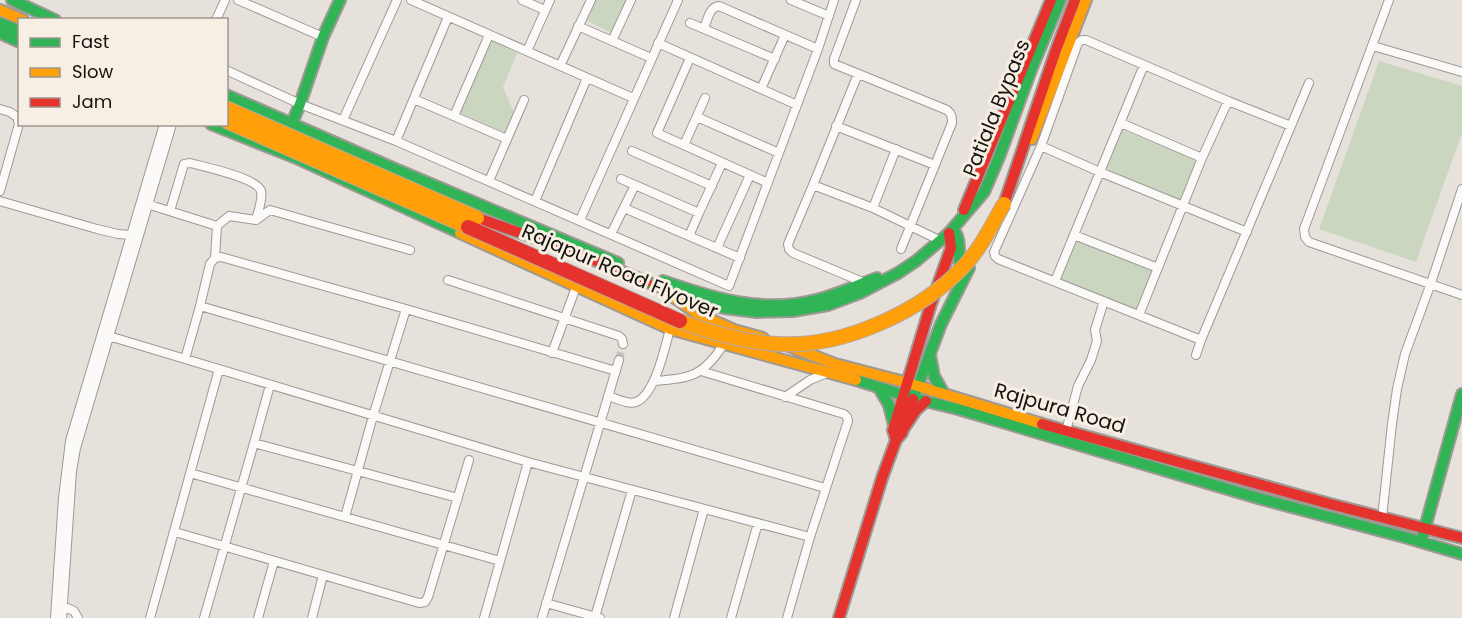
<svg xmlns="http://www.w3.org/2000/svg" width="1462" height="618" font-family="Poppins,sans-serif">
	<rect width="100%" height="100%" fill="#e6e1da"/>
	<path fill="#cad6bf" d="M 595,0 L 626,0 L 611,33 L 586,20 Z
		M 491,41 L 517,53 L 503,87 L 515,115 L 507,133 L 460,113 Z
		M 1379,61 L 1462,86 L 1462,133 L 1416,262 L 1319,229 Z
		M 1123,130 L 1197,160 L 1180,200 L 1106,169 Z
		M 1077,239 L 1153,270 L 1137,310 L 1061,280 Z"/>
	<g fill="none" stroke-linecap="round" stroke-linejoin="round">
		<path stroke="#c7c2bc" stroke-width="8" stroke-dasharray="8 4" stroke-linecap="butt" d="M 619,360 L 623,344"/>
		<g stroke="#9d9994" stroke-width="10">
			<path id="street" d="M 238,0 L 323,37
				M 411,0 L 633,98
				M 522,0 L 545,10
				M 791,0 L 829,16
				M 856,0 L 834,59 L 834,64 L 947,110 C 952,114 952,117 952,123 L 901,249
				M 1389,0 L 1304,229 L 1305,237 L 1309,242 L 1462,295
				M 216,20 L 225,0
				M 690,23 L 775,59
				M 578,26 L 651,58
				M 704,29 C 707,21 709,7 719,6 L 818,49
				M 612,41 L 631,0
				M 658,43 L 797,105
				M 1373,46 L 1462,72
				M 527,51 L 550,0
				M 690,58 L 657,133 L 768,183
				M 560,66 L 591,0
				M 226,70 L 300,104 L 396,141 L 729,286 L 818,49 L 834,0
				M 858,74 L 813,185 L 873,208 L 935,238
				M 761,89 L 785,35
				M 414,99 L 507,139
				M 0,109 L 10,112 L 17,117 L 19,124 L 0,191
				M 454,116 L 489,35
				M 697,117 L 779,153
				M 343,120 L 397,0
				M 1121,123 L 1202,158
				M 836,126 L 935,165
				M 396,141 L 448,17
				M 684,145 L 705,98
				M 1041,146 L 1100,172 L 1247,232
				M 632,151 L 712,186
				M 621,179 L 635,185
				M 489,181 L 524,100
				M 813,185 L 788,244 L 789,249 L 793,253 L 865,283
				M 0,201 L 97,229 L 118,234 L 131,235
				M 535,201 L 587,78
				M 147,204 L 217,226 L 229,216 L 256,220 L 270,210 L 410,250
				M 624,208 L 740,258
				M 873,208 L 896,149
				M 170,211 L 184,164 L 190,163 C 205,167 257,178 261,191 C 263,199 258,212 256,220
				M 580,220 L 678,0
				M 611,234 L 635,185 L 699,213 L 722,163
				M 1074,235 L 1158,268
				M 689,236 L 699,213
				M 717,248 L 750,175
				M 215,258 L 217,226
				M 448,280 L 619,336 L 622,339 L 623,344
				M 1055,281 L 1144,65
				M 200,306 L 210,264 L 215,258 L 221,257 L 406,309
				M 1139,315 L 1202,158 L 1228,101
				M 102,334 L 528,462 L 810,537 L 787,618
				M 1201,340 L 998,259 L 995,256 L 994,252 L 1041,146 L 1078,43 L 1082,40 L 1086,40 L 1228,101 L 1291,126
				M 552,353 L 576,287
				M 1196,355 L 1201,340 L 1309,83
				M 185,359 L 200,306 L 825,488
				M 701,371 L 844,414 L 847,417 L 848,421 L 810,537
				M 654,381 C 690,378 703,377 723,345
				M 608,396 C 616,398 628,405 636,402 C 655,395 665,347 670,329
				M 785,397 L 810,380 L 827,373
				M 1066,431 L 1078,386 L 1091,360 L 1097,341 L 1095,330 L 1104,301
				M 254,443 L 270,385
				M 190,473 L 500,561
				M 345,517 L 373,416 L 406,309 L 616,371
				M 1382,518 L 1392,424 L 1397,389 L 1405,354 L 1431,283 L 1462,189
				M 175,532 L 323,575
				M 546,603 L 600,618
				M 63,606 L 74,611 L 78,618
				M 595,617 L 632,490
				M 55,618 L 63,498 L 70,441 L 164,124
				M 62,618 L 72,471 L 76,448 L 172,124
				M 150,618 L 219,369
				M 204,618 L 254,443 L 458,498
				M 258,618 L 274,561
				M 312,618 L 323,575 L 419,603 L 425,602 L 428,597 L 469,460
				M 484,618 L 528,462
				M 542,618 L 619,360
				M 674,618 L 704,509
				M 731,618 L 758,523"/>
		</g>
		<g stroke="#9d9994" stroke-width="14">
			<path id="fast" d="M 12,0 L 55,20
				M 0,23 L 20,31
				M 0,33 L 20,42
				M 226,95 L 395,169 L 618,263
				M 211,124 L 294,157 L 460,233
				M 290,128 L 300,104 L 323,37 L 340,0
				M 953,229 C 965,244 953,260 965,274
				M 663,281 C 712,298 764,314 816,300 C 837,295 857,285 877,278
				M 647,282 L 695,301 L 724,308 L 757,312 L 793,311 L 828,305 L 860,293 L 898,273 L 916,261 L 949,233 L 984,192 L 999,157 L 1031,70 L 1060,0
				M 930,355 L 934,376 L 944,394
				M 856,380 L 913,398 L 958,409 L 1258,498 L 1408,538 L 1462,554
				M 879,388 L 889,405 L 894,425
				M 913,399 L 941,324 L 969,268
				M 1421,542 L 1462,394"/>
		</g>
		<g stroke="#9d9994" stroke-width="14">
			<path id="slow" d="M 0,10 L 23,20
				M 1032,139 L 1086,0
				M 460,233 L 670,329 L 856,380
				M 666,292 L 698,314 L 734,330 L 763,338
				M 786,345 L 835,364 L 908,383 L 1042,424"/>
		</g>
		<g stroke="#9d9994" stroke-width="14">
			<path id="jam" d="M 1004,204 L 1056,50 L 1075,0
				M 964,210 L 1051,0
				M 477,218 L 570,250 L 647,282
				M 1042,424 L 1330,504 L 1462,538
				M 904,428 L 916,410 L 926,401
				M 896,440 L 893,430 L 931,304 L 951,248 L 949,233
				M 839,618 L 882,478 L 896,440 L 902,433 L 913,399"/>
		</g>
		<use href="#street" stroke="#fbfaf9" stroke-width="8"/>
		<use href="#fast" stroke="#30b455" stroke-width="10"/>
		<use href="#slow" stroke="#ff9f0a" stroke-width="10"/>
		<use href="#jam" stroke="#e5322d" stroke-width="10"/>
		<g stroke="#b3a8a7" stroke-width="16" stroke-linecap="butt">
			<path id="slow-bridge" d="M 226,108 L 477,218
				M 226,121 L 468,227
				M 680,321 C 712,333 744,342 778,344 C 842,348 921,312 964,266 C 981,248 992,225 1004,204"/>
		</g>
		<g stroke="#b3a8a7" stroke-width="16" stroke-linecap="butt">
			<path id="jam-bridge" d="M 468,227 L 680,321"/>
		</g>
		<use href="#slow-bridge" stroke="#ff9f0a" stroke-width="14"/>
		<use href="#jam-bridge" stroke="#e5322d" stroke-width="14"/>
	</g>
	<g text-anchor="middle" stroke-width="6" stroke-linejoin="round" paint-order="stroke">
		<g font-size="20" fill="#16130f" stroke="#f7efe4">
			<text transform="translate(996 108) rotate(-68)" y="7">Patiala Bypass</text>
			<text transform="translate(620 271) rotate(23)" y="7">Rajapur Road Flyover</text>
			<text transform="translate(1060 408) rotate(16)" y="7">Rajpura Road</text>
		</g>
	</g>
	<rect x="18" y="18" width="210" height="108" fill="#f7efe4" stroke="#9d978f" stroke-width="1.5"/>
	<rect x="30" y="38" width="30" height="9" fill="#30b455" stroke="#9d978f" stroke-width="1.5"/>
	<text x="72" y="48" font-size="18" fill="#16130f">Fast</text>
	<rect x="30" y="68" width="30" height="9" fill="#ff9f0a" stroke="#9d978f" stroke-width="1.5"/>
	<text x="72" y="78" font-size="18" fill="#16130f">Slow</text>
	<rect x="30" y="98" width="30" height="9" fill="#e5322d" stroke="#9d978f" stroke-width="1.5"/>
	<text x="72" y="108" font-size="18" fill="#16130f">Jam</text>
</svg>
